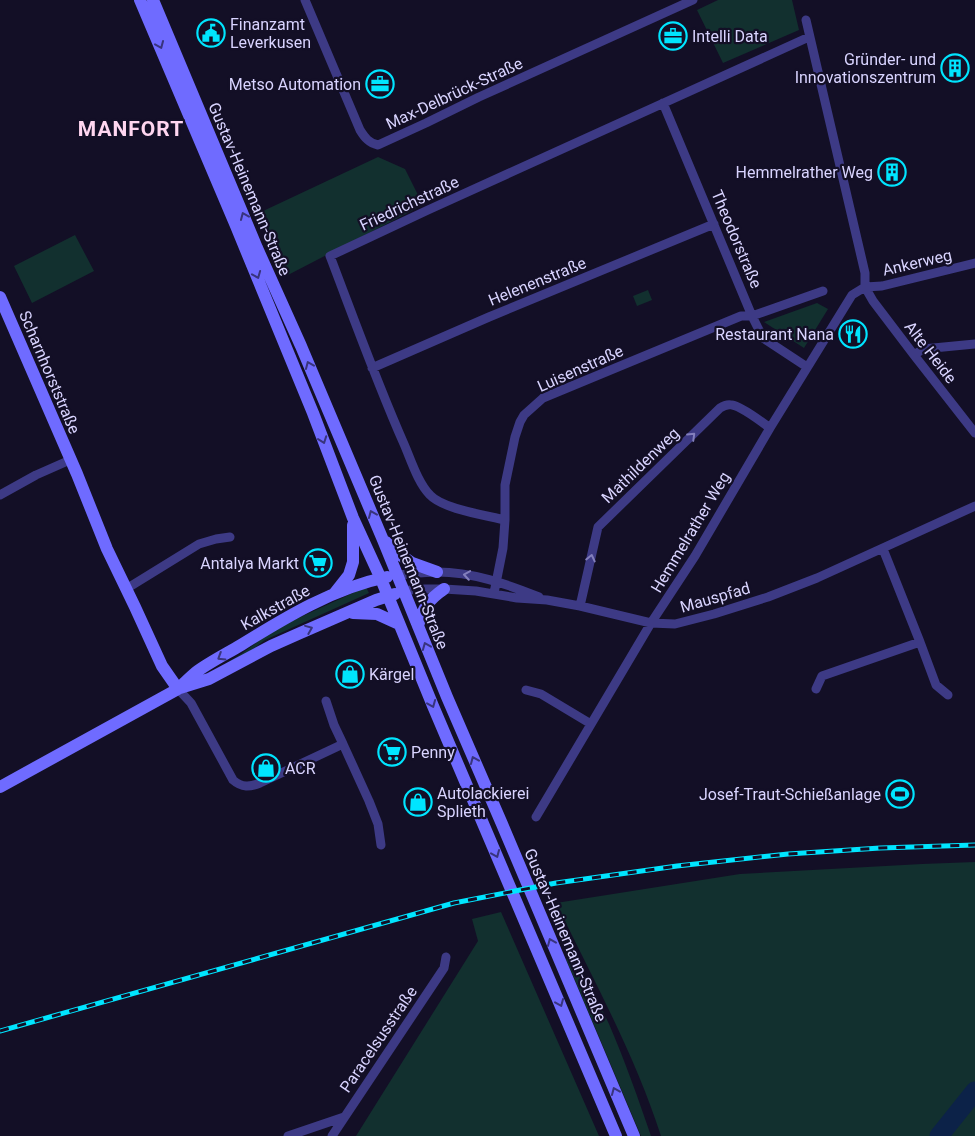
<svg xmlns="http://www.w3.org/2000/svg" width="975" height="1136" font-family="Roboto,sans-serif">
	<rect width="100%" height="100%" fill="#130f26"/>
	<path fill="#12302f" d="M 718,0 L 792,0 L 799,30 L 723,63 L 697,10 Z
		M 378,157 L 405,169 L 423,205 L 286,276 L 261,212 Z
		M 75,235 L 94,271 L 32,303 L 14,266 Z
		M 648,290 L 652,300 L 637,306 L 633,296 Z
		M 817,303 L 828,309 L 804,348 L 764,322 Z
		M 366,587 L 369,593 L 265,640 L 238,660 L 225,664 L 241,654 L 271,632 L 294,620 Z
		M 975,862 L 975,1136 L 661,1136 C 635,1055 593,979 556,903 L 740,874 L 922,864 Z
		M 501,912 L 599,1136 L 356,1136 L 478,941 L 472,919 Z
		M 572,957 C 588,977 598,1001 609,1024 C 625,1061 638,1098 651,1136 L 641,1136 L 566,959 Z"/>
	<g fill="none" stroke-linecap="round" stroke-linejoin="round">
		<path stroke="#0c2248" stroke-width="19" d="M 939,1136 L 975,1091"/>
		<path stroke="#3d3a85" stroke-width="9" d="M 305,0 L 360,130 C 365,138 369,143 378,145 L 426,123 L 479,97 L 693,0
			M 806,20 L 865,273 L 865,287 L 873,301 L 914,355 L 975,433
			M 663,103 L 752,316 L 763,338 L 807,367
			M 914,355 L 923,349 L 975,344
			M 372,368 L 489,317 L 714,224
			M 0,495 L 36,475 L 70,460
			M 505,520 C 485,515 443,509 430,495 C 418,483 411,460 404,444 C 377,383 354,319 330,256 L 428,210 L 809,37
			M 883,549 L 920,642 L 936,685 L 948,695
			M 398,575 C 411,574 424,572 437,572 C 472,572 507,584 539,597
			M 126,589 L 199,544 L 216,539 L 230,537
			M 404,591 L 417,589 L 444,589 L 476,591 L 517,598 L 547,600 L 580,606 L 651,623 L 675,624 L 714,614 L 768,597 L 817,578 L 975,506
			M 494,593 L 503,548 L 505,520 L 505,485 L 515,437 L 520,422 L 524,415 L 543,398 L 741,316 L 752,316 L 823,291
			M 580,606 L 598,527 L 720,408 C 723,406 728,404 732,405 C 740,406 762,422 770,428
			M 178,689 L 191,703 L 233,780 C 242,788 250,787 260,783 L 343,744 L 369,801 L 378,824 L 381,845
			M 816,689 L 822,676 L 920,642
			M 526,690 L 541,694 L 591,724
			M 326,701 L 334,725 L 343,744
			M 536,817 L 651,623 L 695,556 L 770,428 L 852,295 L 865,287 L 882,286 L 975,263
			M 288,1136 L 344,1117
			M 332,1136 L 444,968 L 446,957"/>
		<path stroke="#6f6bff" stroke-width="12" d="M 140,0 L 236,226 L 313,413 L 353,518 L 381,579 L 433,706 L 616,1136
			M 153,0 L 257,248 L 301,346 L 383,540 L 447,697 L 502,824 L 634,1136
			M 0,297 L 77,474 L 107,549 L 135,607 L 162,666 L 178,689
			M 386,542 L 399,554 L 412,563 L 437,572
			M 334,594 L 349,575 L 353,562 L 353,525
			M 353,613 L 377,614 L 399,624
			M 418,626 C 423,608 428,600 444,589
			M 180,688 L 209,679 L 271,646 L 298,634 L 376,600 L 395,594
			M 0,787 L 178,689 C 183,684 189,678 195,673 C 208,663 226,654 241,645 C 286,617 334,588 387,577"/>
		<g stroke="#00e5ff" stroke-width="5">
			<path id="rail" d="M 0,1031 L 454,903 L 556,883 L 677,866 L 788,854 L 880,848 L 975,845"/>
		</g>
		<use href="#rail" stroke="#130f26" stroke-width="3" stroke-dasharray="9" stroke-linecap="butt"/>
	</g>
	<defs><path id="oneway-chevron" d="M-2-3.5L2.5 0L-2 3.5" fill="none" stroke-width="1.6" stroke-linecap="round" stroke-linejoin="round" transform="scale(1.25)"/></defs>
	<g stroke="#38347d">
		<use href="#oneway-chevron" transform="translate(160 45) rotate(67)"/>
		<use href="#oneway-chevron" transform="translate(244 216) rotate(-113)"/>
		<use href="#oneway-chevron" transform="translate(257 275) rotate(68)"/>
		<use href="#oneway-chevron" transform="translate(309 365) rotate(-113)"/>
		<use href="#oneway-chevron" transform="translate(323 440) rotate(70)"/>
		<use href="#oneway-chevron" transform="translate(372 514) rotate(-113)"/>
		<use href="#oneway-chevron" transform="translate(309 629) rotate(-22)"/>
		<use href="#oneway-chevron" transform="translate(426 646) rotate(-112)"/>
		<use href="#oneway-chevron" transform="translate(221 657) rotate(148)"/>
		<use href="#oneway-chevron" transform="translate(432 704) rotate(68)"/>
		<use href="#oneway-chevron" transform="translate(474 760) rotate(-113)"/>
		<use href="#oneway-chevron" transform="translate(496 854) rotate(67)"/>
		<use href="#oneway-chevron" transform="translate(551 942) rotate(-113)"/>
		<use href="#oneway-chevron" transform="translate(560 1003) rotate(67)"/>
		<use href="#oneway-chevron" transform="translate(615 1091) rotate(-113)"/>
	</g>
	<g stroke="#837fbc">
		<use href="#oneway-chevron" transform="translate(692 436) rotate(-44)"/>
		<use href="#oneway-chevron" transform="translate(591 558) rotate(-77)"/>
		<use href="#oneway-chevron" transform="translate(467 575) rotate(-171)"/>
	</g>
	<defs>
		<g id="civic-ring" transform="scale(1.4375)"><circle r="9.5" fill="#130f26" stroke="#00e5ff" stroke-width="1.5"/><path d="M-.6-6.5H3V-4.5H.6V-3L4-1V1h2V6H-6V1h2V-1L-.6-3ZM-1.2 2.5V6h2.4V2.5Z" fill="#00e5ff"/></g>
		<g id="office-ring" transform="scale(1.4375)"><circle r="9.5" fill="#130f26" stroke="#00e5ff" stroke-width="1.5"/><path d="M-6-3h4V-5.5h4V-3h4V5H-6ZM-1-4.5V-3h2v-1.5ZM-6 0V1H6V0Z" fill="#00e5ff"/></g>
		<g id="building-ring" transform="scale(1.4375)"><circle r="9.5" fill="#130f26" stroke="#00e5ff" stroke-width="1.5"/><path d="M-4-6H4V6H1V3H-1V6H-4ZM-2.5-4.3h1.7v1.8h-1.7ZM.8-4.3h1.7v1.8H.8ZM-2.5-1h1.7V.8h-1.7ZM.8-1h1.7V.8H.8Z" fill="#00e5ff"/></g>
		<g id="restaurant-ring" transform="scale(1.4375)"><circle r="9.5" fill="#130f26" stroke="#00e5ff" stroke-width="1.5"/><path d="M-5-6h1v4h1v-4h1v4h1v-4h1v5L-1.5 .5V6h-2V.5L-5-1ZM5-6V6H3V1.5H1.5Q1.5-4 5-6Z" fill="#00e5ff"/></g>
		<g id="supermarket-ring" transform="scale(1.4375)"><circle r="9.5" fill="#130f26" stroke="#00e5ff" stroke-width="1.5"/><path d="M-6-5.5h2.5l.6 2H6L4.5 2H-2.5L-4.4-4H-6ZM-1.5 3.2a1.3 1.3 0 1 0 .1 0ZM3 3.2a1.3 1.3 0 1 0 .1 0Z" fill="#00e5ff"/></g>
		<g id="shop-ring" transform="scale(1.4375)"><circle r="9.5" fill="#130f26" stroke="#00e5ff" stroke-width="1.5"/><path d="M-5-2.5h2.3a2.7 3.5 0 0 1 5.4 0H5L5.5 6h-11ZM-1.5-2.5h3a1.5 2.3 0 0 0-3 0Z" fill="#00e5ff"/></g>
		<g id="stadium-ring" transform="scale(1.4375)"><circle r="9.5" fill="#130f26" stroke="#00e5ff" stroke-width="1.5"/><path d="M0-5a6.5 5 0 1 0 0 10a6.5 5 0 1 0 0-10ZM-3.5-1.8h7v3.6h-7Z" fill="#00e5ff"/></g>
	</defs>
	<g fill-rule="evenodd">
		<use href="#civic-ring" x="211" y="33"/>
		<use href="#office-ring" x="673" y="36"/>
		<use href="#building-ring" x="955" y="68"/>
		<use href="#office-ring" x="380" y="84"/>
		<use href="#building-ring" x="892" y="172"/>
		<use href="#restaurant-ring" x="853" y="334"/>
		<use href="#supermarket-ring" x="318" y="563"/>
		<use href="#shop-ring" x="350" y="674"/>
		<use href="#supermarket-ring" x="392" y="752"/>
		<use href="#shop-ring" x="266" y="768"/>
		<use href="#stadium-ring" x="900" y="794"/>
		<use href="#shop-ring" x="418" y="802"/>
	</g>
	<g text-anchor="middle" stroke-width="4.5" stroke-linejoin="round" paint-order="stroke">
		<g font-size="16" fill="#d9d4ff" stroke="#130f26" text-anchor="start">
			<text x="230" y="30">Finanzamt<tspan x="230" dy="18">Leverkusen</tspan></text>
			<text x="692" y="42">Intelli Data</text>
			<text x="936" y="65" text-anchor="end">Gründer- und<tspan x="936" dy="18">Innovationszentrum</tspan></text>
			<text x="361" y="90" text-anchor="end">Metso Automation</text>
			<text x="873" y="178" text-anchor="end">Hemmelrather Weg</text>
			<text x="834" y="340" text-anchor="end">Restaurant Nana</text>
			<text x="299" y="569" text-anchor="end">Antalya Markt</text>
			<text x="369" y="680">Kärgel</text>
			<text x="411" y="758">Penny</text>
			<text x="285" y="774">ACR</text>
			<text x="437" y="799">Autolackierei<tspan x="437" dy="18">Splieth</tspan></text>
			<text x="881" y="800" text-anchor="end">Josef-Traut-Schießanlage</text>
		</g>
		<g font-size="16" fill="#d9d4ff" stroke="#130f26">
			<text transform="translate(454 93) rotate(-25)" y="6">Max-Delbrück-Straße</text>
			<text transform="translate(250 189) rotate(67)" y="6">Gustav-Heinemann-Straße</text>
			<text transform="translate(409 203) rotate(-25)" y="6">Friedrichstraße</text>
			<text transform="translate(737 239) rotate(67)" y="6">Theodorstraße</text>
			<text transform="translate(917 262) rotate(-13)" y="6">Ankerweg</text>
			<text transform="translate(537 281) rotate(-22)" y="6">Helenenstraße</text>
			<text transform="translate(931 352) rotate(52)" y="6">Alte Heide</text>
			<text transform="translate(580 368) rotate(-24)" y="6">Luisenstraße</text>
			<text transform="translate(50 372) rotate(67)" y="6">Scharnhorststraße</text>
			<text transform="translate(640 465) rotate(-44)" y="6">Mathildenweg</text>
			<text transform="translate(690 532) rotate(-59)" y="6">Hemmelrather Weg</text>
			<text transform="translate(409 562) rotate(68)" y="6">Gustav-Heinemann-Straße</text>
			<text transform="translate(715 597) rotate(-16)" y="6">Mauspfad</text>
			<text transform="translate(275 607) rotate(-29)" y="6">Kalkstraße</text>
			<text transform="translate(566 935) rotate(67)" y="6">Gustav-Heinemann-Straße</text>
			<text transform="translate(378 1039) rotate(-56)" y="6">Paracelsusstraße</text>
		</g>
		<g font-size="21" font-weight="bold" letter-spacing="1" fill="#ffd6f0" stroke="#130f26">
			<text x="131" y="136">MANFORT</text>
		</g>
	</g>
</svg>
